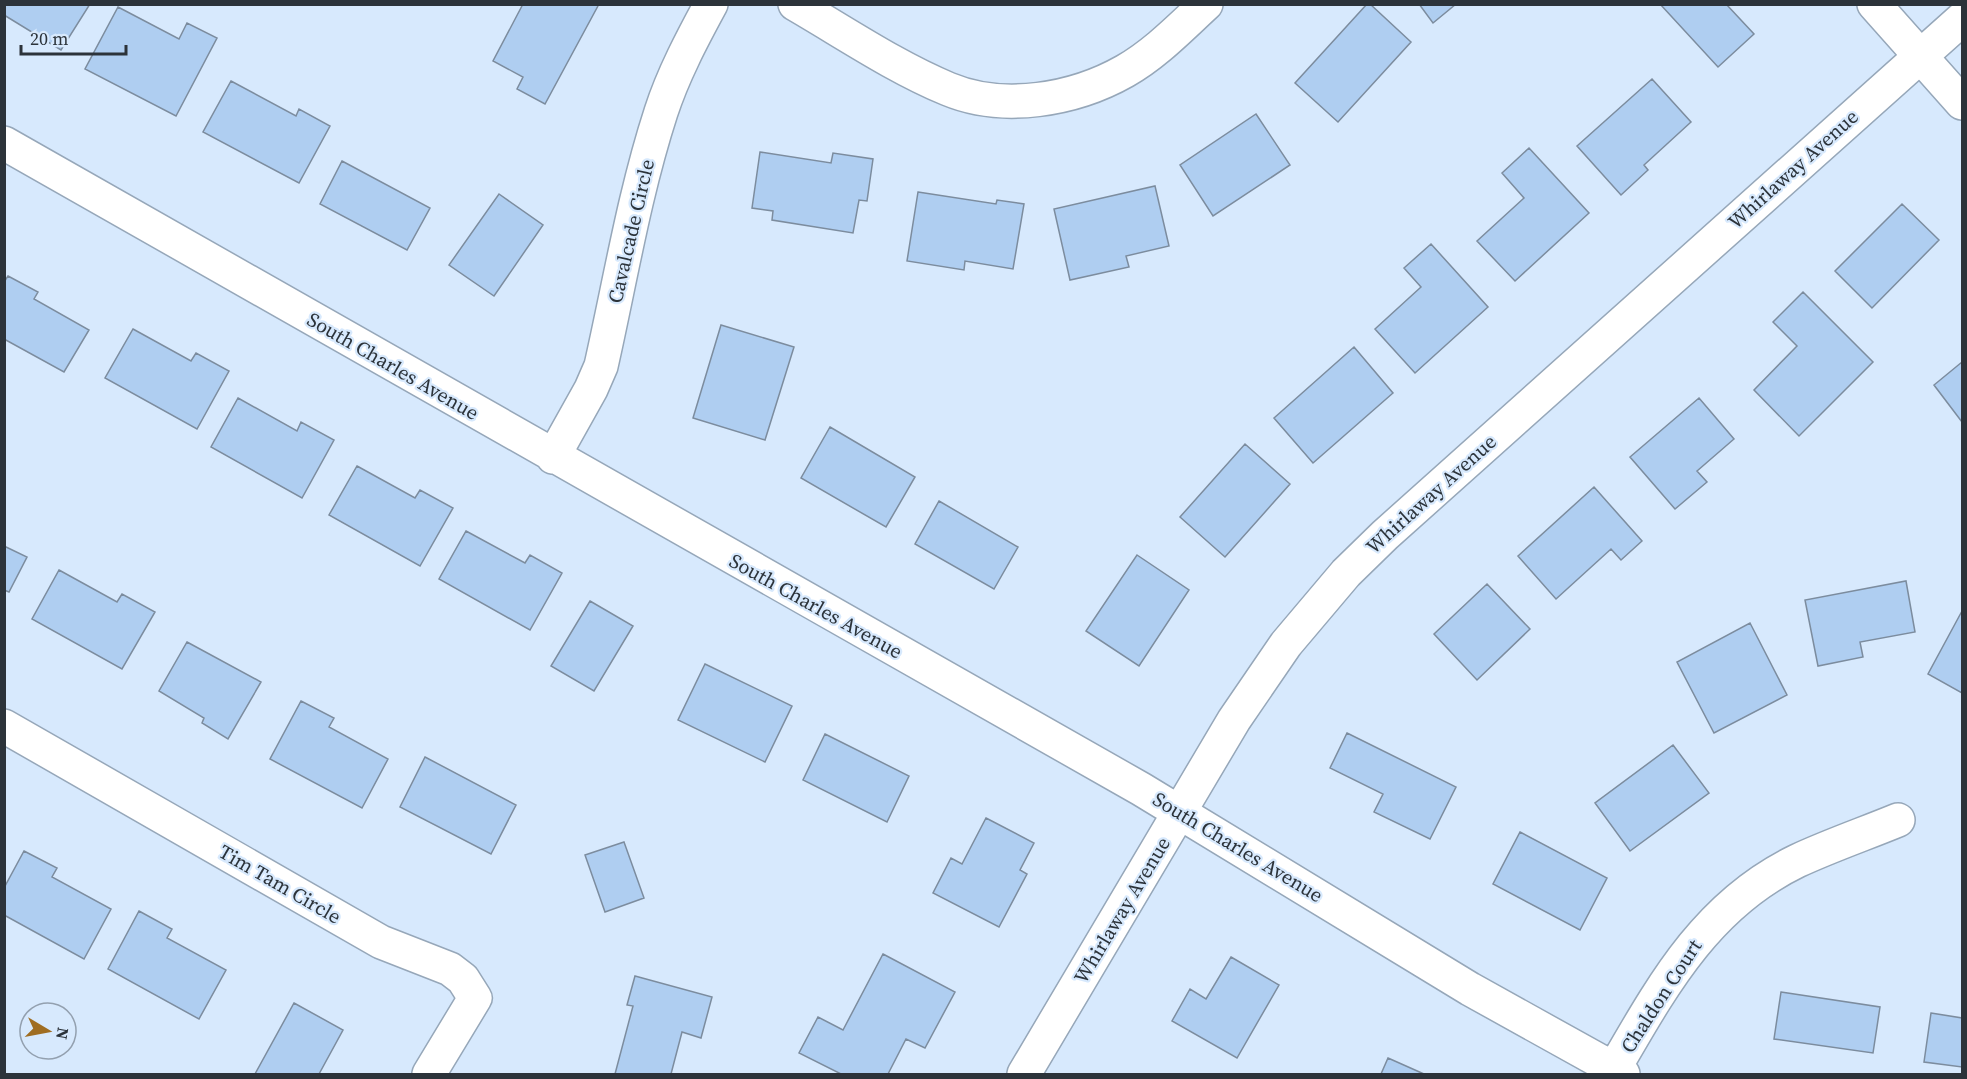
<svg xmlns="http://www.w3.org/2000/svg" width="1967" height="1079" font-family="'Source Serif 4',serif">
	<rect width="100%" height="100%" fill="#d7e9fd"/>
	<path fill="#afcef1" stroke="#7c8c9e" stroke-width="1.5" d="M 4,4 L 90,4 L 61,50 L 4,15 Z
		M 523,4 L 599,4 L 545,104 L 517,89 L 523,77 L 493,61 Z
		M 1367,4 L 1370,4 L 1411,42 L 1338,122 L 1295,83 Z
		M 1419,4 L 1456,4 L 1433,23 Z
		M 1660,4 L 1726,4 L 1754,34 L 1718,67 Z
		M 118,7 L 179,39 L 187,23 L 217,38 L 176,116 L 85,69 Z
		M 1652,79 L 1691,122 L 1644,165 L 1648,170 L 1621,195 L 1577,146 Z
		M 231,81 L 296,116 L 299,109 L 330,126 L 299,183 L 203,132 Z
		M 1256,114 L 1290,165 L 1213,216 L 1180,165 Z
		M 1529,148 L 1589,213 L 1515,281 L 1477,241 L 1524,198 L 1502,173 Z
		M 760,152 L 831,163 L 833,153 L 873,159 L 867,201 L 859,200 L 853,233 L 772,220 L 773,211 L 752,208 Z
		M 342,161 L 430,208 L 407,250 L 320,204 Z
		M 1155,186 L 1169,246 L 1126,256 L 1129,267 L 1070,280 L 1054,209 Z
		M 918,192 L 996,204 L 997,200 L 1024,204 L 1013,269 L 965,261 L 964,270 L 907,261 Z
		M 499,194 L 543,225 L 494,296 L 449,265 Z
		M 1902,204 L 1939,240 L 1872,308 L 1835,271 Z
		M 1431,244 L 1488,307 L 1415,373 L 1375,329 L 1421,287 L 1404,268 Z
		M 8,276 L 38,292 L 34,299 L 89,330 L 64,372 L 4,339 L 4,282 Z
		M 1803,292 L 1873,362 L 1799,436 L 1754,390 L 1797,346 L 1773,322 Z
		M 721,325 L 794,347 L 765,440 L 693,418 Z
		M 133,329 L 191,361 L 196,353 L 229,371 L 197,429 L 105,378 Z
		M 1354,347 L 1393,393 L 1313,463 L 1274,418 Z
		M 1962,362 L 1962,422 L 1934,385 Z
		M 238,398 L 297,431 L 301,422 L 334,440 L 302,498 L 211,447 Z
		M 1699,398 L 1734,439 L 1697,471 L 1707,482 L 1675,509 L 1630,457 Z
		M 830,427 L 915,477 L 886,527 L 801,478 Z
		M 1245,444 L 1290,484 L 1225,557 L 1180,517 Z
		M 357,466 L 415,498 L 420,490 L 453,508 L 420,566 L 329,515 Z
		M 1594,487 L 1642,541 L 1621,560 L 1611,549 L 1556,599 L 1518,556 Z
		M 939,501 L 1018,547 L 994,589 L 915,544 Z
		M 466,531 L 525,563 L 530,555 L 562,573 L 530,630 L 439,579 Z
		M 4,546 L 27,557 L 9,592 L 4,590 Z
		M 1137,555 L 1189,590 L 1139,666 L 1086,631 Z
		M 59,570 L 117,602 L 122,594 L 155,612 L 122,669 L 32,619 Z
		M 1906,581 L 1915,632 L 1860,642 L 1863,657 L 1818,666 L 1805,600 Z
		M 1487,584 L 1530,629 L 1477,680 L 1434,634 Z
		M 590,601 L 633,626 L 594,691 L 551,666 Z
		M 1962,611 L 1962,693 L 1928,674 Z
		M 1750,623 L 1787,695 L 1714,733 L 1677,662 Z
		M 187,642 L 261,682 L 228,739 L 202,723 L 204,718 L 159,691 Z
		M 705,664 L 792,706 L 765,762 L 678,720 Z
		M 301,701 L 334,718 L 329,727 L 388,759 L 362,808 L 270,759 Z
		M 1347,733 L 1456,787 L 1430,839 L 1374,812 L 1383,794 L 1330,768 Z
		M 825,734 L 909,776 L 887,822 L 803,780 Z
		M 1673,745 L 1709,793 L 1630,851 L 1595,803 Z
		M 425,757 L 516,805 L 491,854 L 400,807 Z
		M 986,818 L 1034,843 L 1020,870 L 1027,874 L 999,927 L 933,893 L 951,858 L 962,864 Z
		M 1520,832 L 1607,878 L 1580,930 L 1493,884 Z
		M 624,842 L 644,898 L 605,912 L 585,855 Z
		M 24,851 L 57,868 L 52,877 L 111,909 L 84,959 L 4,915 L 4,888 Z
		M 139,911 L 172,929 L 167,938 L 226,970 L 199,1019 L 108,969 Z
		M 883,954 L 955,992 L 925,1048 L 906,1039 L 888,1074 L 841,1074 L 799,1053 L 818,1017 L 843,1030 Z
		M 1231,957 L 1279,985 L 1237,1058 L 1172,1021 L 1190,989 L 1206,999 Z
		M 635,976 L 712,997 L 701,1038 L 682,1032 L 671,1074 L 615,1074 L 633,1006 L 627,1005 Z
		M 1781,992 L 1880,1007 L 1873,1053 L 1774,1039 Z
		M 294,1003 L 343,1030 L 319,1074 L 255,1074 Z
		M 1931,1013 L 1962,1018 L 1962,1067 L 1924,1062 Z
		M 1388,1058 L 1424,1074 L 1381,1074 Z"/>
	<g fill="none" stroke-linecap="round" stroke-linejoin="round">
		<g stroke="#96a7b9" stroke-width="36">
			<path id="minor" d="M 795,4 C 845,33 895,67 948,89 C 1003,112 1074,100 1125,71 C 1155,54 1180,28 1206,4
				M 1874,4 L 1962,103
				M 4,143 L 1141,789 L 1470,989 L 1623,1074
				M 553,457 L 591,389 L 601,366 C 620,282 634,195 661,112 C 673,75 692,39 711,4
				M 4,726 L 381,942 L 450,969 L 463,979 L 475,998 L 429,1074
				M 1024,1074 L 1234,720 L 1286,644 L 1346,573 L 1385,535 L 1962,19
				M 1611,1074 C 1660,990 1704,906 1797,861 C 1829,846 1864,834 1898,820"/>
		</g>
		<use href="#minor" stroke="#fff" stroke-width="33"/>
	</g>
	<g text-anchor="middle" stroke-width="4.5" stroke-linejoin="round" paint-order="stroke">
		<g font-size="20" fill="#2c333a" stroke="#d7e9fd">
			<text transform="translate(1793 169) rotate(-42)" y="7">Whirlaway Avenue</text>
			<text transform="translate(631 231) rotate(-77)" y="7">Cavalcade Circle</text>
			<text transform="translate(393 366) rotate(30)" y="7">South Charles Avenue</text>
			<text transform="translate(1431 494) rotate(-42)" y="7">Whirlaway Avenue</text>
			<text transform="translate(816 606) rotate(29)" y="7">South Charles Avenue</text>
			<text transform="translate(1238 847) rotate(31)" y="7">South Charles Avenue</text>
			<text transform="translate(280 884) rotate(30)" y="7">Tim Tam Circle</text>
			<text transform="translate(1122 910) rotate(-59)" y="7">Whirlaway Avenue</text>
			<text transform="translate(1661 996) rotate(-57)" y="7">Chaldon Court</text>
		</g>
	</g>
	<rect width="1967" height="1079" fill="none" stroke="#2c333a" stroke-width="12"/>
	<g transform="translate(48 1031) rotate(100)"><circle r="28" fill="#d7e9fd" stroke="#93a0af" stroke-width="1.5"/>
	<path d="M0-4.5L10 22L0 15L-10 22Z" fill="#9f6d22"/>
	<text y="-9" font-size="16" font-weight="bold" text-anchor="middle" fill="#2c333a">N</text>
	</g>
	<path d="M21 45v9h105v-9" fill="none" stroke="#2c333a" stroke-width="3"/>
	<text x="30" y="45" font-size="18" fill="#2c333a" stroke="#d7e9fd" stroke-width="4.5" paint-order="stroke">20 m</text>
</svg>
